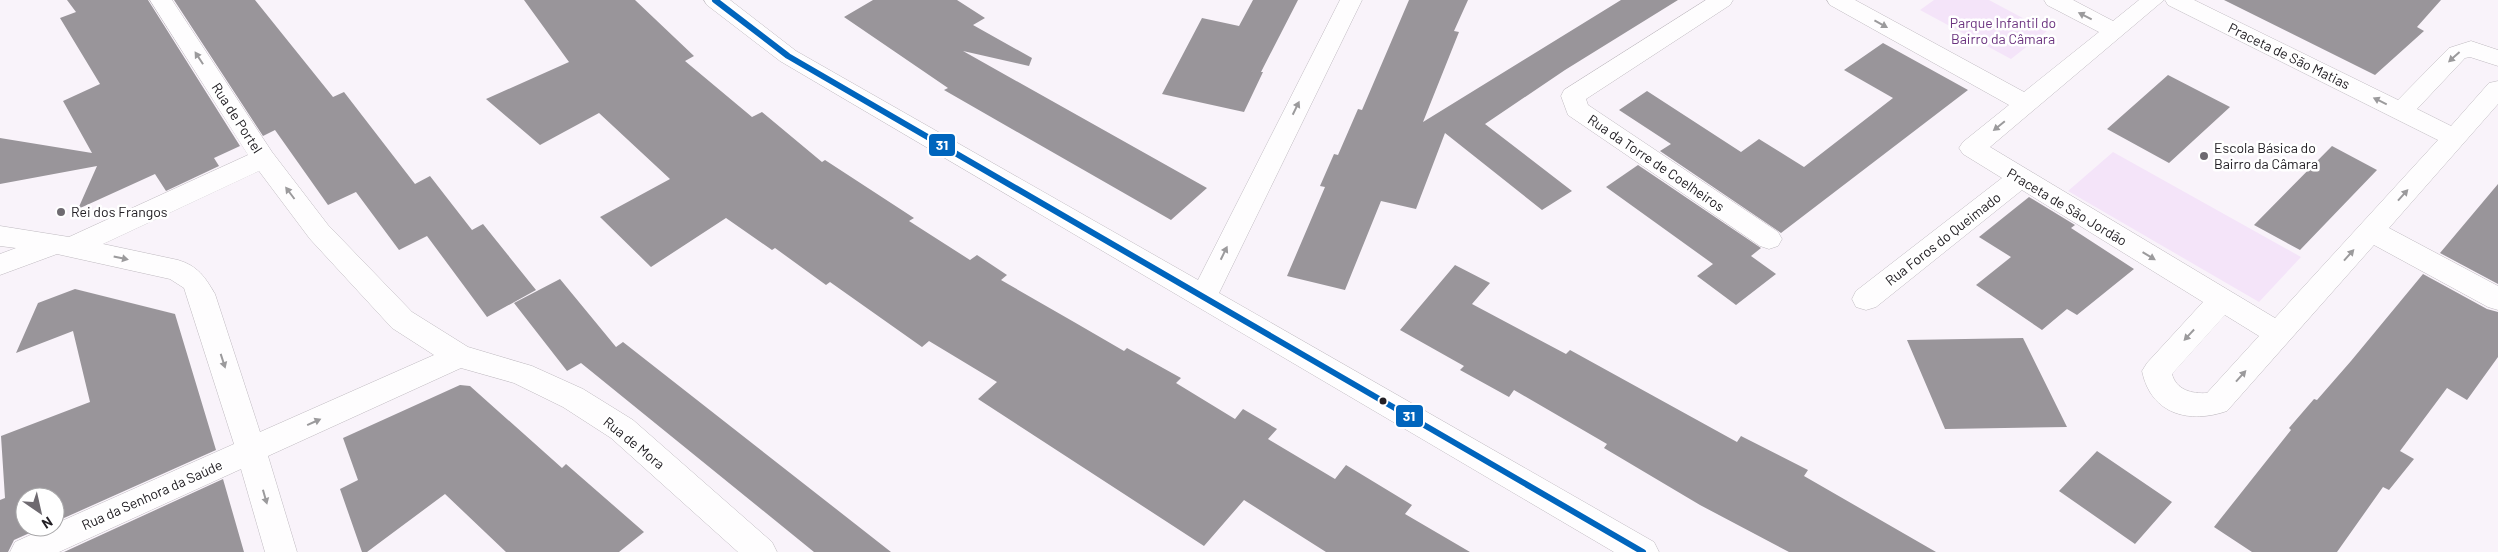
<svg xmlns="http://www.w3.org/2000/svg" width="2498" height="552" font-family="Barlow,sans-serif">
	<rect width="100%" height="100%" fill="#f9f3fa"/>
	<path fill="#f4e4f9" d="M 1934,0 L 1989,0 L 2047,31 L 2011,59 L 1920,10 Z
		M 2113,152 L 2301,257 L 2259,302 L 2068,191 Z"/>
	<path fill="#99959a" d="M 67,0 L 148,0 L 240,146 L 214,158 L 219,166 L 166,191 L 155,174 L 78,209 L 97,166 L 0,184 L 0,138 L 92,153 L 63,101 L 100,84 L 60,18 L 76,12 Z
		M 174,0 L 255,0 L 333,97 L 344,92 L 415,184 L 430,176 L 472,230 L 483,224 L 536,290 L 487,317 L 427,236 L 399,250 L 356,192 L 328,205 L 275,130 L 263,136 Z
		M 524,0 L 635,0 L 694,56 L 685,61 L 752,117 L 762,112 L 822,162 L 825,160 L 914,218 L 909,221 L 970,260 L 977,255 L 1007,275 L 1001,280 L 1074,322 L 1124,351 L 1127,348 L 1181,378 L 1176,383 L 1235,419 L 1243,409 L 1277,429 L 1268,439 L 1335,479 L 1346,465 L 1412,505 L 1405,514 L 1470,552 L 1326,552 L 1244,500 L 1204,546 L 978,399 L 997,382 L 929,341 L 922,347 L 830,282 L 826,285 L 775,248 L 772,250 L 726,218 L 651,267 L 600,217 L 670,179 L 599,113 L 540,145 L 486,99 L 569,62 Z
		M 873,0 L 957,0 L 985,18 L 973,25 L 1032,58 L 1029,66 L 963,51 L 1207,188 L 1171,220 L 944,90 L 948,88 L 844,17 Z
		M 1253,0 L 1298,0 L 1261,72 L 1263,72 L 1244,112 L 1162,94 L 1202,18 L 1239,26 Z
		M 1409,0 L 1468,0 L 1454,31 L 1459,32 L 1423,122 L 1621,0 L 1678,0 L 1565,70 L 1485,124 L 1572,191 L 1542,210 L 1445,133 L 1416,209 L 1381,201 L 1345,290 L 1287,276 L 1325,187 L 1320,186 L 1334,154 L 1338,155 L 1358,109 L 1362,110 Z
		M 2224,0 L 2441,0 L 2417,27 L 2424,31 L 2375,75 Z
		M 1883,43 L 1968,90 L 1781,233 L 1660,151 L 1671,144 L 1619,110 L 1647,91 L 1741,152 L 1759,139 L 1804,167 L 1893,98 L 1844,70 Z
		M 2168,75 L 2230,107 L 2169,163 L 2107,129 Z
		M 2332,146 L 2377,170 L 2300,250 L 2254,225 Z
		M 1638,165 L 1761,248 L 1751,256 L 1776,274 L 1736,305 L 1697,276 L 1713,264 L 1606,187 Z
		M 2498,184 L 2498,284 L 2440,253 Z
		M 2029,197 L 2075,225 L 2071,228 L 2134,269 L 2077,315 L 2067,309 L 2042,330 L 1976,285 L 2011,257 L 1979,237 Z
		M 1455,265 L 1490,283 L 1472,304 L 1566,354 L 1570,350 L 1737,442 L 1741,436 L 1808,470 L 1804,476 L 1936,552 L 1789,552 L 1700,505 L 1604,448 L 1607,444 L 1514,390 L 1509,397 L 1460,370 L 1464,366 L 1400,330 Z
		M 2423,274 L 2487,309 L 2498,312 L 2498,357 L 2467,400 L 2447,388 L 2400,451 L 2414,459 L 2389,490 L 2383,487 L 2337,552 L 2252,552 L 2214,527 L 2291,430 L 2289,428 L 2314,399 L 2317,400 L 2351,361 Z
		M 560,279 L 616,347 L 623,342 L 891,552 L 814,552 L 581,363 L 567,371 L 514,303 Z
		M 75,289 L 175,314 L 216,450 L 55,522 L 55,497 L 25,497 L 25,527 L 43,527 L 14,540 L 8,552 L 0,552 L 0,500 L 5,498 L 1,436 L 90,402 L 73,331 L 16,353 L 38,303 Z
		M 2023,338 L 2067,427 L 1945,429 L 1907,340 Z
		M 460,385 L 470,386 L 562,468 L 566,464 L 644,532 L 619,552 L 506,552 L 445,494 L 367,552 L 362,552 L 340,489 L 358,480 L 343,438 Z
		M 2097,451 L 2172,502 L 2135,544 L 2059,491 Z
		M 223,479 L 244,552 L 64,552 Z"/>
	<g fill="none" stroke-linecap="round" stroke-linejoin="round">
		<g stroke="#bfbac0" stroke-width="1">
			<path id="street" d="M 150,0 L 172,0 L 272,152 L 328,225 L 412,312 L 468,347 L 532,366 L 583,389 L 633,420 L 772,542 L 777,552 L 738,552 L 611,438 L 563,407 L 514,383 L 461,368 L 268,456 L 297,552 L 265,552 L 241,469 L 59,552 L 10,552 L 15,542 L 48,527 L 55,527 L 55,524 L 234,444 L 184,288 L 170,279 L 57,254 L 0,275 L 0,254 L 16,248 L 0,246 L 0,226 L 69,237 L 248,155 ZM 259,171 L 310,239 L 392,328 L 434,355 L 260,432 L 215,294 C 205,277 198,266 178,260 L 103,244 Z
				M 704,0 L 730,0 L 796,51 L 1198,280 L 1340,0 L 1362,0 L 1219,293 L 1654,542 L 1659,552 L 1614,552 L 780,61 L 707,5 Z
				M 1706,0 L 1733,0 L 1730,5 L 1586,99 L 1588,105 L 1778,232 L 1782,239 L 1778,246 L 1769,249 L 1760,246 L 1568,115 L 1561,96 L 1564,90 Z
				M 1827,0 L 1855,0 L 2024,92 L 2099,32 L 2047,5 L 2044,0 L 2073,0 L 2113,21 L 2139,0 L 2164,0 L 1990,147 L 2275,318 L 2438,140 L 2168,5 L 2165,0 L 2194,0 L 2398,100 L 2449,48 L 2471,41 L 2498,50 L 2498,66 L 2470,57 L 2465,58 L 2417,109 L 2451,126 L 2489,83 L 2498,81 L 2498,104 L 2389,228 L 2498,286 L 2498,310 L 2488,307 L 2374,245 L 2227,411 C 2190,424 2151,415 2142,371 L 2147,363 L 2203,302 L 2022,190 L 1876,307 L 1866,310 L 1856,307 L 1852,299 L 1856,291 L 2002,178 L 1963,154 L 1959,148 L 1963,142 L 2009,105 L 1830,5 ZM 2225,315 L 2259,336 L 2207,393 C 2192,394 2176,390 2172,374 Z"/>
		</g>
		<use href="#street" fill="#fefdfe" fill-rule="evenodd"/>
		<g stroke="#fff" stroke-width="10">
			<path id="bus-1" d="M 715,0 L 788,56 L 1643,552"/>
		</g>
		<use href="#bus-1" stroke="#0065bd" stroke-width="6"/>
	</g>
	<defs><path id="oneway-solid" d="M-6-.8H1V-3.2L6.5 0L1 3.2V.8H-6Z" transform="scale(1.25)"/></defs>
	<g fill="#9b9a9c">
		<use href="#oneway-solid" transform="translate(2085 16) rotate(-153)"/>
		<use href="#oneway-solid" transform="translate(1881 24) rotate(29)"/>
		<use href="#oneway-solid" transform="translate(2454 57) rotate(138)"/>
		<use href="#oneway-solid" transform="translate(199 58) rotate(-123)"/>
		<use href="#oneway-solid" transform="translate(2380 101) rotate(-154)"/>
		<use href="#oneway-solid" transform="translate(1296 108) rotate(-64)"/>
		<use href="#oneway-solid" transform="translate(1999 126) rotate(141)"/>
		<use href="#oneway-solid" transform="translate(290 193) rotate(-127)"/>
		<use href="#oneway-solid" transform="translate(2403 195) rotate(-48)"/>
		<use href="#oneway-solid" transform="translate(1224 253) rotate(-64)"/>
		<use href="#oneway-solid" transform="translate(2349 255) rotate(-48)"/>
		<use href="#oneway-solid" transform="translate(2149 256) rotate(31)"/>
		<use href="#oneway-solid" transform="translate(121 258) rotate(12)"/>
		<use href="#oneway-solid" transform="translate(2189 335) rotate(133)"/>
		<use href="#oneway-solid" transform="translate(223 361) rotate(72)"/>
		<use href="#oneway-solid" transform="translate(2241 376) rotate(-48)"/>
		<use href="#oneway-solid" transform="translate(314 422) rotate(-24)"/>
		<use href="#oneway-solid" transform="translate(265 497) rotate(74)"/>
	</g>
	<g fill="#6e6a70" stroke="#fff" stroke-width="2">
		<circle cx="2204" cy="156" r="5"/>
		<circle cx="61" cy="212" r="5"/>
	</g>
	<circle fill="#232025" stroke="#fff" stroke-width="2" cx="1383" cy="401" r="4.5"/>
	<g text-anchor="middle" stroke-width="5" stroke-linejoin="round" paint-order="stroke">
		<g font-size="14" fill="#6b337f" stroke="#fff">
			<text x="2003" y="28">Parque Infantil do<tspan x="2003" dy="16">Bairro da Câmara</tspan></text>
		</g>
		<g font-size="14" fill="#232025" stroke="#fff">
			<text transform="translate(2289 56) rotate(26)" y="5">Praceta de São Matias</text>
			<text transform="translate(237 118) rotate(57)" y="5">Rua de Portel</text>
			<text transform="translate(1656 163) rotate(34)" y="5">Rua da Torre de Coelheiros</text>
			<text transform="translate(2067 207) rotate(31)" y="5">Praceta de São Jordão</text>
			<text transform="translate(1943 239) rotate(-38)" y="5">Rua Foros do Queimado</text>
			<text transform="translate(634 443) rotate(39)" y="5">Rua de Mora</text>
			<text transform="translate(152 495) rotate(-24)" y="5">Rua da Senhora da Saúde</text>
		</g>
		<g font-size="14" fill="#232025" stroke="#fff" text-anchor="start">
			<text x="2214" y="153">Escola Básica do<tspan x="2214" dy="16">Bairro da Câmara</tspan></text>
			<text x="71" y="217">Rei dos Frangos</text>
		</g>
	</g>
	<g stroke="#fff" stroke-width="2">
		<rect x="928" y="133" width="28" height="24" rx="5" fill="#0065bd"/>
		<rect x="1395" y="404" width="29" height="24" rx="5" fill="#0065bd"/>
	</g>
	<g font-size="14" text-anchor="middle" font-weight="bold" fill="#fff">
		<text x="942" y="150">31</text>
		<text x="1409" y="421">31</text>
	</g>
	<g transform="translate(40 512) rotate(146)"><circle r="24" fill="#ffffff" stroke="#a7a6a8"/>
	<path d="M0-4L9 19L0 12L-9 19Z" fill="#6e6a70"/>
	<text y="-8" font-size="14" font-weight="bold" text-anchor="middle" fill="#232025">N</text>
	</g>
</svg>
